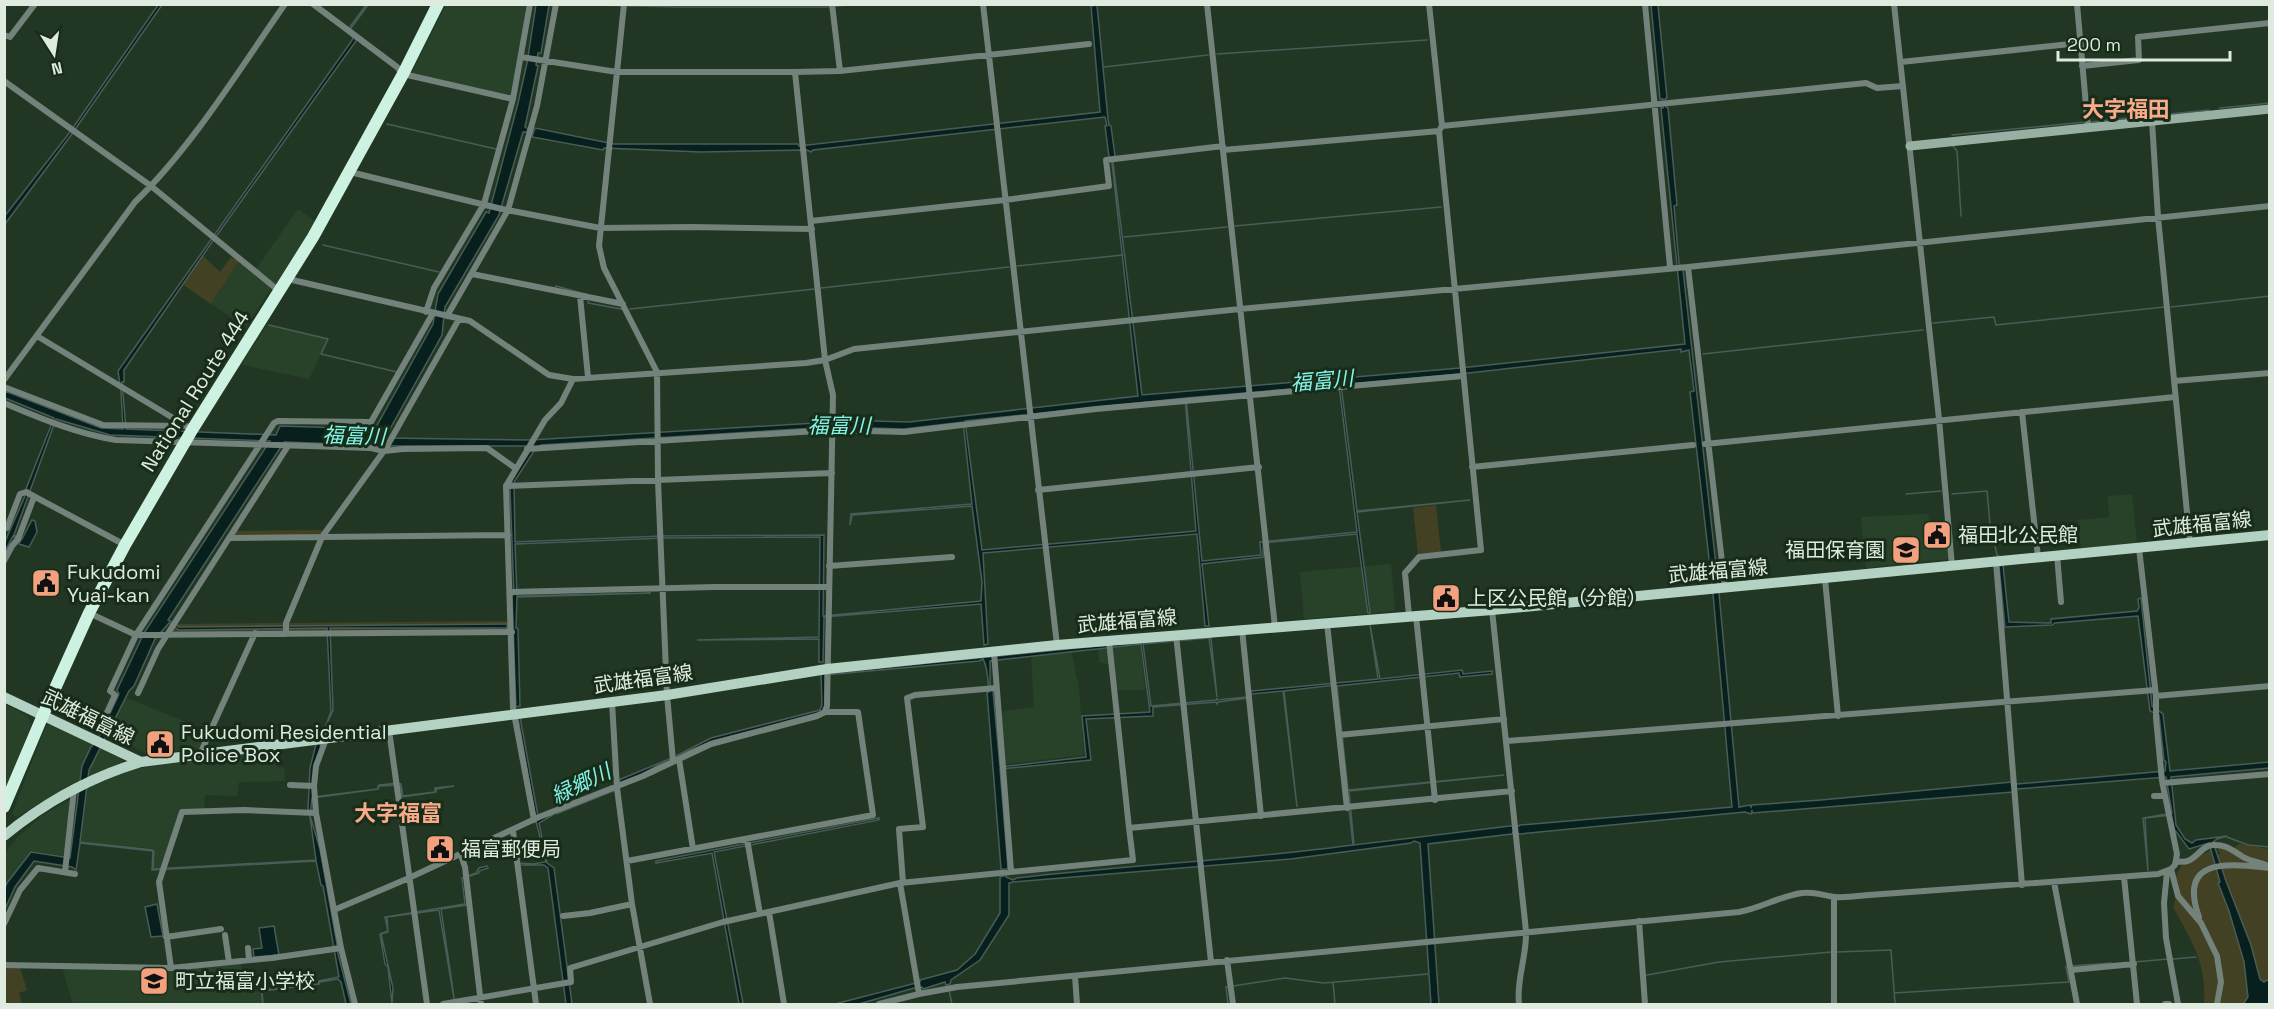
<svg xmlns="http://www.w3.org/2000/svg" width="2274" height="1009" font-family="'Space Grotesk','Noto Sans JP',sans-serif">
	<rect width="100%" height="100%" fill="#223723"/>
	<path fill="#28422a" d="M 446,5 L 527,5 L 511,96 L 410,75 Z
		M 298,209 L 316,222 L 279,283 L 271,289 L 246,327 L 211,304 L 239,261 L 254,272 Z
		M 268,324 L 329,338 L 309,379 L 243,365 L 243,362 Z
		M 2132,494 L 2137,544 L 2081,550 L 2078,520 L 2109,517 L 2108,496 Z
		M 1928,514 L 1933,540 L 1947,540 L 1948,559 L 1866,568 L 1861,517 Z
		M 1391,564 L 1395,611 L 1304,619 L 1300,572 Z
		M 1140,642 L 1145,690 L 1117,690 L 1114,666 L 1099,662 L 1098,647 Z
		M 1071,650 L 1079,689 L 1084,755 L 1005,764 L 1000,712 L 1034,707 L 1031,654 Z
		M 114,693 L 208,731 L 199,748 L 148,754 L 62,713 L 57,703 L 61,696 L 103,715 Z
		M 5,704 L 28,716 L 31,725 L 5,790 Z
		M 52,724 L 123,759 L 121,764 L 79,780 L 17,817 L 12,814 L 46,726 Z
		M 280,748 L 277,767 L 285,768 L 284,781 L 239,782 L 237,796 L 205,795 L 204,809 L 181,810 L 163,867 L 153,868 L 155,849 L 81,841 L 88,787 L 110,777 L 136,769 L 177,761 Z
		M 74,797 L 66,856 L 31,851 L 5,886 L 5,853 L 17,838 L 43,815 Z
		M 241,963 L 245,993 L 261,991 L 263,1004 L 73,1004 L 62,967 L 171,970 Z"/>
	<path fill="#434123" d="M 202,255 L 220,272 L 231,257 L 239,261 L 211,304 L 182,284 Z
		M 1436,505 L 1441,552 L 1418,554 L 1413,508 Z
		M 325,530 L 322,535 L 234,536 L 235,531 Z
		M 509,621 L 508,630 L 289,632 L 288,623 Z
		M 284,623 L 284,630 L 282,632 L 172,632 L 176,624 Z
		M 2239,844 L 2269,849 L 2270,979 L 2264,982 L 2260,979 C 2252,939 2232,902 2220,863 L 2221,883 L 2239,945 L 2247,976 L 2248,997 L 2243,1004 L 2204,1004 C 2207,963 2192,942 2173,907 L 2178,890 L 2175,878 L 2181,866 L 2211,850 L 2213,856 L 2220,854 L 2217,847 L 2231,850 Z
		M 5,968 L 20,968 L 27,990 L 19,993 L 22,1004 L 5,1004 Z"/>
	<path fill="#08201d" stroke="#485d57" stroke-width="1.5" fill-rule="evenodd" d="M 158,5 L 162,5 L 69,138 L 5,224 L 4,217 L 70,132 Z
		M 366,5 L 368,5 L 351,28 L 356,41 L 212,242 L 124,370 L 124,382 L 122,382 L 126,429 L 276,435 L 280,426 L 375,429 L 433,324 L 438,294 L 486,212 L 489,213 L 518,103 L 527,63 L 536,5 L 549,5 L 541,53 L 538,53 L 536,65 L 538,66 L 525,127 L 528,129 L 527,132 L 523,132 L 499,215 L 445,307 L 442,335 L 385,438 L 531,440 L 832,422 L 837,420 L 909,422 L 1138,396 L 1112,163 L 1111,157 L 1109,157 L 1105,126 L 1107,126 L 1105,117 L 813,150 L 811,152 L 807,150 L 701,152 L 604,148 L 603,150 L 532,137 L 535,128 L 614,144 L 798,144 L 799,146 L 1100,112 L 1091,6 L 1097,5 L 1108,119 L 1109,125 L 1111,126 L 1115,156 L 1113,157 L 1113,163 L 1142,395 L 1460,368 L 1685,344 L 1661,108 L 1663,108 L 1663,99 L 1660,99 L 1651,5 L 1658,5 L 1667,98 L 1665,99 L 1666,107 L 1668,108 L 1677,205 L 1674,206 L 1679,263 L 1683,270 L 1718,583 L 1739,807 L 1750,805 L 1751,807 L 1752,805 L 1821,800 L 2012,782 L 2017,784 L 2165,771 L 2166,762 L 2164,760 L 2159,715 L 2150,711 L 2138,616 L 2055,623 L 2052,625 L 2005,627 L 1999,566 L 2003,565 L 2009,622 L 2046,623 L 2051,623 L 2051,619 L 2137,611 L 2139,608 L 2138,599 L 2141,598 L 2152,706 L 2163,714 L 2170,771 L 2269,762 L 2269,768 L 2171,777 L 2176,825 L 2185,839 L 2192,843 L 2196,840 L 2227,836 L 2217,839 L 2213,842 L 2226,881 L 2251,945 L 2260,979 L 2264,982 L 2269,979 L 2269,1004 L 2243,1004 L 2248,997 L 2244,962 L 2229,911 L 2218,883 L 2220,882 L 2209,843 L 2189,849 L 2174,829 L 2171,815 L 2145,818 L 2148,871 L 2143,818 L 2172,813 L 2166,777 L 2017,789 L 2013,792 L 1753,813 L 1752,811 L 1751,814 L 1745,812 L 1520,834 L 1513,832 L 1512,834 L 1428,844 L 1439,1004 L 1431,1004 L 1420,843 L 1414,841 L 1411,843 L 1291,859 L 1013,882 L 1009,883 L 1009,915 L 980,960 L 951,980 L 950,984 L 946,985 L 945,982 L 923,989 L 922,987 L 914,988 L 859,1004 L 835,1004 L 920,982 L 920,980 L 957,970 L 975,954 L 1000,913 L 1000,877 L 1004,876 L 1004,869 L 1001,869 L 987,692 L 989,692 C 988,682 988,667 983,659 L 979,661 L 825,675 L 825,705 L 822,712 L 713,741 L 667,760 L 613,791 L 556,814 L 611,790 L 621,779 L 674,757 L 711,738 L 820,710 L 822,705 L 821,674 L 1108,645 L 1211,638 L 1217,697 L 1209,638 L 1143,644 L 1151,706 L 1216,700 L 1217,698 L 1217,700 L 1247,697 L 1252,691 L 1378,679 L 1370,625 L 1380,679 L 1462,670 L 1463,674 L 1492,671 L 1492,674 L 1460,677 L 1459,673 L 1337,686 L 1348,790 L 1504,775 L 1349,791 L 1354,845 L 1510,826 L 1519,826 L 1520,825 L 1732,807 L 1713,594 L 1690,392 L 1694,391 L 1689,350 L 1681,352 L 1681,349 L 1460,374 L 1341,385 L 1357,511 L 1470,500 L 1357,512 L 1370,613 L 1368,613 L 1357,534 L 1263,543 L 1263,557 L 1202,564 L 1209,626 L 1205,626 L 1197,534 L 983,553 L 988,644 L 984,645 L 981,604 L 824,617 L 823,662 L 819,662 L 819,639 L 697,640 L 819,637 L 820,537 L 663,538 L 515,544 L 517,596 L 651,593 L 517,597 L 516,628 L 518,629 L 520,706 L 516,707 L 513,626 L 507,626 L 507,628 L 330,628 L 333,710 L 324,730 L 331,712 L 327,628 L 179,630 L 169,623 L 155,639 L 134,686 L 129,691 L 89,770 L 80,842 L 153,850 L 154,851 L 153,869 L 316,860 L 309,810 L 308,809 L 310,768 L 316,744 L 320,743 L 321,749 L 313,797 L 378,789 L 378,786 L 379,785 L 399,783 L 401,784 L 403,796 L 435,792 L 435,788 L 454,786 L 436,789 L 436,792 L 402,797 L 400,785 L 379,786 L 378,789 L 312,798 L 310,816 L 320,849 L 337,944 L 336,946 L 351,1004 L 346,1004 L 341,982 L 338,979 L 320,982 L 319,984 L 262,991 L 263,1004 L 261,990 L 318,984 L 319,981 L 339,977 L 323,886 L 321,885 L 316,861 L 152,870 L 153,851 L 80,843 L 76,870 L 72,867 L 34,861 L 15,887 L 5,909 L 5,888 L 7,883 L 31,852 L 70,858 L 82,766 L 91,747 L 98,739 L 119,694 L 117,690 L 144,633 L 270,441 L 110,435 L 56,419 L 14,535 L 22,539 L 32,520 L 35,521 L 37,532 L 29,547 L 19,544 L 21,540 L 13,536 L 5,551 L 4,544 L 25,496 L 28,490 L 26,489 L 54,418 L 5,398 L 5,391 L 101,428 L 123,429 L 121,392 L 118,371 L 353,39 L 349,28 ZM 1339,385 L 1357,532 L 1260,542 L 1261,555 L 1202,561 L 1186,398 ZM 1185,398 L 1196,531 L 982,550 L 965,421 ZM 963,422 L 972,504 L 851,514 L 850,525 L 852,515 L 972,506 L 982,582 L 981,601 L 823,616 L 824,535 L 663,536 L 515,542 L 514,482 L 534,451 L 541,445 L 831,427 L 835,425 L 837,427 L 904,429 ZM 284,442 L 396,446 L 532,446 L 531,450 L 510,481 L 512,482 L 510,490 L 514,594 L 512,596 L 513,624 L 179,627 L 168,620 ZM 1141,644 L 1150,712 L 1082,716 L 1086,757 L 1000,767 L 993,691 L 990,684 L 990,661 ZM 1335,685 L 1353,845 C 1241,860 1129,865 1017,878 L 1013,880 L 1006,877 L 1006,869 L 1008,868 L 1000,769 L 1091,760 L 1086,719 L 1153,716 L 1153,707 L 1216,702 L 1217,704 L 1218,702 L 1248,698 L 1252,694 L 1283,691 L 1297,807 L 1284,691 Z
		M 595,5 L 848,5 L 828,7 L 678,7 Z
		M 520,717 L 538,816 L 554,814 L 539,823 L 547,863 L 554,868 L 572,1004 L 566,1004 L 548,868 L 544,865 L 520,865 L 519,863 L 533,864 L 546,862 L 536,821 L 518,718 Z
		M 879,818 L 879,820 L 714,852 L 743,1003 L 739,1004 L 712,853 L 656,863 L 656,861 Z
		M 487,866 L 488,868 L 479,871 L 479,873 L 464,878 L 467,905 L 441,909 L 455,1004 L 439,910 L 387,917 L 388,932 L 381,934 L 393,988 L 392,1004 L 388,967 L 385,964 L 380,934 L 388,931 L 385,917 L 465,904 L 462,878 L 476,873 L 479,868 Z
		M 157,904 L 163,936 L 151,937 L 145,907 Z
		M 274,926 L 279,955 L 254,957 L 253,949 L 262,948 L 259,928 Z"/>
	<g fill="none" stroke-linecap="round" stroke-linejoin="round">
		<path stroke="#485d57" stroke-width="1.5" d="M 1217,54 L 1427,40
			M 1104,67 L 1208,55
			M 2220,108 L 2270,103
			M 2090,122 L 2209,110
			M 387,124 L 496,149
			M 1952,135 L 2085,122
			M 1953,146 L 1957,151 L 1961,216
			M 1235,226 L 1441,207
			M 1124,237 L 1227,227
			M 323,245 L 439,272
			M 1017,266 L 1123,255
			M 555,288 L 556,286 L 589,295
			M 821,288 L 1009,267
			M 588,301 L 588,303 L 621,309
			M 2171,307 L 2270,296
			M 630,309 L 814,289
			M 1933,323 L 1994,317 L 1996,325 L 2164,307
			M 269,325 L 328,339 L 321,354 L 397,372
			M 1703,354 L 1923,330
			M 1906,494 L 1941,491
			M 1952,494 L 1987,491 L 1990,524 L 1997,555 L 1999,556
			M 2227,837 L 2248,845 L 2270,847
			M 1837,952 L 1891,950 L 1895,1004
			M 2173,959 L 2196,957
			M 2134,962 L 2168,959
			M 2071,966 L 2111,963
			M 1647,975 L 1719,962 L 1832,952
			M 1333,982 L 1335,1004
			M 1233,986 L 1285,978 L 1324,983 L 1428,974
			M 949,990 L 952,1004
			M 1894,993 L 2069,982 L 2066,966
			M 1228,1004 L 1226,987 L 1229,987
			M 1631,1004 L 1642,1004"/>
		<path stroke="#73827b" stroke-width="6" d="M 313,4 L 397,67 L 403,74 L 513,99
			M 624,4 L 599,246 L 604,268 L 657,372 L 658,481 L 667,695 L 673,761
			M 832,4 L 840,71
			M 983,4 L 1057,645
			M 1207,4 L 1275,627
			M 1645,4 L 1670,267
			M 1894,4 L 1939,419 L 1952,566
			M 2077,4 L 2088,128
			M 4,35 L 10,37 L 35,4
			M 521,57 L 617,72 L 795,72 L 840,71 L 1089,44
			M 1901,62 L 2080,43
			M 2082,66 L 2139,60 L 2138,37 L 2270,23
			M 4,81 L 151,186 L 279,291
			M 2152,121 L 2158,217 L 2190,543
			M 1442,126 L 1866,83 L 1877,88 L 1903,86
			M 1223,150 L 1439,131
			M 350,172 L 502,209 L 600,228 L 693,227 L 812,229
			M 811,221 L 1005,200 L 1109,186 L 1106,160 L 1223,146
			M 1688,267 L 1725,588
			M 472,274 L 623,304
			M 288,279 L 470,321 L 549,375 L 573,379
			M 580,296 L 588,377
			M 426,312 L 434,288 L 484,204 L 513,99 L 530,4
			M 447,316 L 508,210 L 537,106 L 556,4
			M 37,336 L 188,427
			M 4,380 L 135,202 C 192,147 239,70 285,4
			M 2174,381 L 2270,373
			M 4,387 L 103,425 L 187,426
			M 4,403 C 39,418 78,434 116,440 L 371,448 L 384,451 L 403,449 L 487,448 L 515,468
			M 2022,412 L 2038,557
			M 1705,444 L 2175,397
			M 527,449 L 833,430 L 904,432 L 1096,409 L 1463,376
			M 1472,467 L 1693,445
			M 506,486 L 832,473
			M 1038,490 L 1259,467
			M 4,527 L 7,528 L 20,494 L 26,492 L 125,545
			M 230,538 L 508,535
			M 2057,555 L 2061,602
			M 4,561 L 12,546 L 18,539 L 34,497
			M 1996,562 L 2022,885
			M 829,566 L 952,557
			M 1825,579 L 1838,716
			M 510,592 L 715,587 L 828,587
			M 1492,610 L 1526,931 C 1527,956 1516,980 1519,1004
			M 89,613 L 136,635 L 512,632
			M 1409,616 L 1405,573 L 1419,557 L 1481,550 L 1439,131 L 1442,126 L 1429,4
			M 1416,616 L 1435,800
			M 1327,623 L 1347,808
			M 1242,629 L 1261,816
			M 286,634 L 286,623 L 322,537 L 386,448 L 459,319
			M 1176,635 L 1211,962
			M 1109,641 L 1129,828 L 1512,791
			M 994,652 L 1011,871
			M 138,693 L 158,649 L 288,446
			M 2156,696 L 2270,686
			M 612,702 L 617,788 L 632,904 L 650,1004
			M 105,717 L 115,695 L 110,691 L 136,635 L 274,423 L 278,421 L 371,422 L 433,313
			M 389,730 L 427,1004
			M 1339,735 L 1504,719
			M 326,739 L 316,766 L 314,786 L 316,813 L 341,948 L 355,1004
			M 1507,741 L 2155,690
			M 200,754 L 255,633
			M 679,759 L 693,849
			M 2163,783 L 2270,774
			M 290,785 L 314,786
			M 2154,796 L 2165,796
			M 534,820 L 513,708 L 506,486 L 545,420 L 561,403 L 573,379 L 806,363 L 825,360 L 854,349 L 1240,309 L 1688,267 L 2270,206
			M 513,831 L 536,1004
			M 747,839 L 760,914
			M 461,855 L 465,867 L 481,1004
			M 627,861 L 873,815 L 858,712 L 825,712
			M 2176,861 C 2196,866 2198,846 2213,845 C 2226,844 2233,851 2243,857 C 2250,861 2259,862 2266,865
			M 2171,869 L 2178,896 L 2201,923 L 2217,956 L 2221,982 L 2217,1004
			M 65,872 L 74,789
			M 2167,872 L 2164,903 L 2166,938 L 2178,1004
			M 2124,877 L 2137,1004
			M 2054,882 L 2077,1004
			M 900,883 L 919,994
			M 903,883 L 899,829 L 923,827 L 907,698 L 915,695 L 996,688
			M 1834,897 L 1834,1004
			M 334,910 L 409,878 L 539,817 L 643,776 L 711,744 L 817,716 L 825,712 L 827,706 L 833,395 L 825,360 L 795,72
			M 769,912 L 784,1004
			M 563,916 L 590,913 L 632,904
			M 2199,917 C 2177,856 2230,864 2270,868
			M 1639,921 L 1645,1004
			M 4,924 L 20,890 L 38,868 L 75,874
			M 225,935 L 229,962
			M 166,937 L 221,929
			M 248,948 L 249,960
			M 1227,960 L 1233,1004
			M 4,965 L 171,968 L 272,958 L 341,948
			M 171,968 L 159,882 L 182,812 L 244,810 L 316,813
			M 2071,970 L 2134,964
			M 1075,976 L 1077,1004
			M 443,1004 L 571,982 L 570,968 L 723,922 L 900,883 L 1133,860 L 1129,828
			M 879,1004 L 919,994 L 957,987 L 1739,912 C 1761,908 1780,896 1802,893 C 1815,891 1824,896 1835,897 C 1846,898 1858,896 1869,895 L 2158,874 L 2171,869 L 2175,865 L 2177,854 L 2162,781 L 2156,718 L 2156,696 L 2139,548
			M 2165,1004 L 2169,1004"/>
		<path stroke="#98afa4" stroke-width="9" d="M 1910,146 L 2270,109"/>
		<path stroke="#b4d2c4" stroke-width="10" d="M 4,697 L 141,762 L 667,695 L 827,669 L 1057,645 L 1492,610 L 2270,535
			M 4,836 C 44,803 91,777 141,762"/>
		<path stroke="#cef2e1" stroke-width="12" d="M 4,807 L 43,715 L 89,613 L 125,545 L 192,430 L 313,237 L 403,74 L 438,4"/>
	</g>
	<defs>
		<g id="civic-square" transform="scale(1.5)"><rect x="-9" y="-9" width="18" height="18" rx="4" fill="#f2a17e" stroke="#182d19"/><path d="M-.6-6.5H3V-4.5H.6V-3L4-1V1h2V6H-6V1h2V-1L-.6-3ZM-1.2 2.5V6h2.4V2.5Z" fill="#111"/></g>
		<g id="school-square" transform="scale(1.5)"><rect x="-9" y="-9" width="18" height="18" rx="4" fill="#f2a17e" stroke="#182d19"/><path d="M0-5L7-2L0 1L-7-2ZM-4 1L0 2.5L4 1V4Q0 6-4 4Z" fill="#111"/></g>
	</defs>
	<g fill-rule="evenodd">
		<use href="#civic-square" x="1937" y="535"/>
		<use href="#school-square" x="1906" y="550"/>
		<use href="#civic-square" x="46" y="583"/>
		<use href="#civic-square" x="1446" y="598"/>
		<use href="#civic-square" x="160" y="744"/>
		<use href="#civic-square" x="440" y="849"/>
		<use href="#school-square" x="154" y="981"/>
	</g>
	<g text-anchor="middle" stroke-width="6" stroke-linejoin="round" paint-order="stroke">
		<g font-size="20" fill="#deebde" stroke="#182d19">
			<text transform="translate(195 391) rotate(-58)" y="7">National Route 444</text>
			<text transform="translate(2202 524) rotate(-6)" y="7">武雄福富線</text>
			<text transform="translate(1718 571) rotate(-5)" y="7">武雄福富線</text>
			<text transform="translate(1127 621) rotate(-5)" y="7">武雄福富線</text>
			<text transform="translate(643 679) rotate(-8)" y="7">武雄福富線</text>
			<text transform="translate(88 717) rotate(26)" y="7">武雄福富線</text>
		</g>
		<g font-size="20" fill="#deebde" stroke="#182d19" text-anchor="start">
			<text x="1958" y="542">福田北公民館</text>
			<text x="1885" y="557" text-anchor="end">福田保育園</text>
			<text x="67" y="579">Fukudomi<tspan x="67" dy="23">Yuai-kan</tspan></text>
			<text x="1467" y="605">上区公民館（分館）</text>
			<text x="181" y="739">Fukudomi Residential<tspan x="181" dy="23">Police Box</tspan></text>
			<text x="461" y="856">福富郵便局</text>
			<text x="175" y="988">町立福富小学校</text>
		</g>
		<g font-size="21" font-style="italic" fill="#82f4e7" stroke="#182d19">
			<text transform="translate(1322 381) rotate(-5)" y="7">福富川</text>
			<text x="839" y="433">福富川</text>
			<text transform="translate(354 436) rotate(2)" y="7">福富川</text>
			<text transform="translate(581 784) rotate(-26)" y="7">緑郷川</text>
		</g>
		<g font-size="22" font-weight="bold" fill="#f7ab8b" stroke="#182d19">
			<text x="2126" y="117">大字福田</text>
			<text x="398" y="821">大字福富</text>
		</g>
	</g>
	<rect width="2274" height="1009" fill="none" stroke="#deebde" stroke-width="12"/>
	<g transform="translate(54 54) rotate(168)" stroke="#182d19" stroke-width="4.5" paint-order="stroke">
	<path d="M0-4.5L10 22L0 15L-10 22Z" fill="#deebde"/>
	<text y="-9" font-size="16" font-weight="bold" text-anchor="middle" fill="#deebde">N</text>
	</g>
	<path d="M2058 51v9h172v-9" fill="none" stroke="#deebde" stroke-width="3"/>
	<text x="2067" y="51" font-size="18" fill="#deebde" stroke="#182d19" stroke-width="4.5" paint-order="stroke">200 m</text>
</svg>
